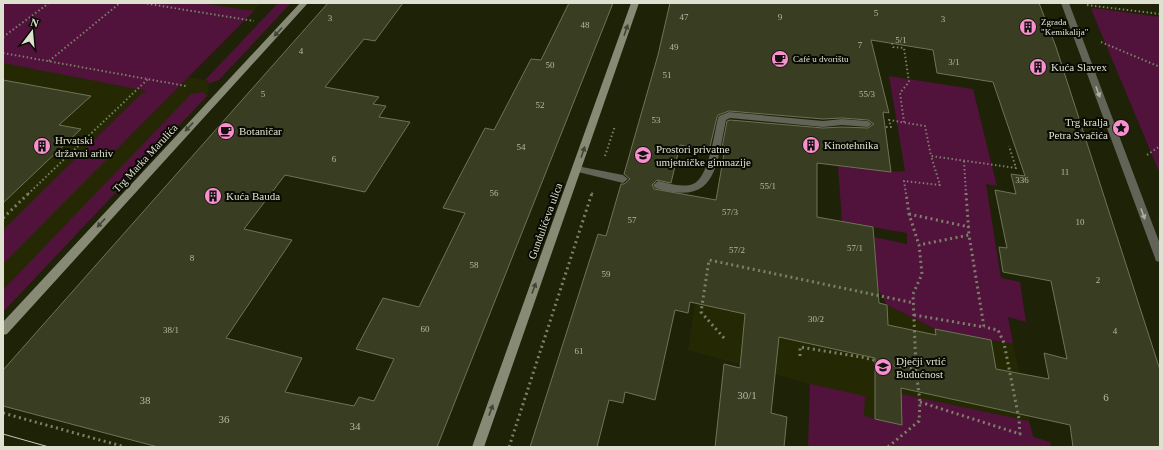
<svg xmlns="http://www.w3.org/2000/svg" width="1163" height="450" font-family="Georgia,serif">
	<rect width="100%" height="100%" fill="#1e2206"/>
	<path fill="#242904" d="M 163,3 L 262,3 L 250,14 Z
		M 3,42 L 205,80 L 210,83 L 207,96 L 3,312 Z
		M 703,254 L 887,305 L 935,329 L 1013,344 L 1033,436 L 1050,442 L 1051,447 L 808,447 L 810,384 L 688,350 Z"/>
	<path fill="#51123b" d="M 3,3 L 200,3 L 254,11 L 3,264 L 3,230 L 142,93 L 147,91 L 3,63 Z
		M 278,3 L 291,3 L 219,80 L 210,83 L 205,80 Z
		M 1094,8 L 1160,17 L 1160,174 L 1091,9 Z
		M 889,76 L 973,89 L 997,186 L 986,184 L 1001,278 L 1020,282 L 1026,322 L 1008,317 L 1013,344 L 935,329 L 887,305 L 878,289 L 874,237 L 907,244 L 907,233 L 842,222 L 838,166 L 891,172 L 905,171 Z
		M 203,92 L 207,96 L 3,312 L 3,290 L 191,94 Z
		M 810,384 L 865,396 L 864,416 L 901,425 L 901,394 L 1029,421 L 1033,437 L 1050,442 L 1051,447 L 808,447 Z"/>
	<path fill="#393e22" stroke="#6e7455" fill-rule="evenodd" d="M 328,3 L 403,3 L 375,41 L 364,39 L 325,87 L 379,97 L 373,104 L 386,106 L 379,117 L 410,122 L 365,192 L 285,175 L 244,229 L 292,240 L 226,338 L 302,358 L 285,392 L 354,406 L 359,397 L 374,401 L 394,359 L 356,349 L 383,298 L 419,307 L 465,213 L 443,208 L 485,128 L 494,130 L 531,59 L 541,60 L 569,3 L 613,3 L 437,447 L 158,447 L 3,406 L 3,370 Z
		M 670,3 L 1039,3 L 1056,47 L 1160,370 L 1160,447 L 1073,447 L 1070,425 L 901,388 L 902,425 L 875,419 L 875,358 L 779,337 L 771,413 L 787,417 L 784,447 L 715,447 L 724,364 L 740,368 L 745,314 L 690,302 L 688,313 L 675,310 L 655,400 L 625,392 L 623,403 L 609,400 L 597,447 L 530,447 L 598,234 L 606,236 L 621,184 L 624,184 L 630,179 L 624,174 L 658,55 ZM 871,40 L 933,50 L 937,73 L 993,82 L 1025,176 L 1011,174 L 1016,194 L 995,190 L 1007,248 L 999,247 L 1003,272 L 1051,281 L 1067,359 L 1044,353 L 1049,379 L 996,369 L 991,340 L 935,329 L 936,335 L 888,325 L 887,305 L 879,303 L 873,227 L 817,217 L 817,163 L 891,172 L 883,112 L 889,113 ZM 729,111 L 823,119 L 842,118 L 868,120 L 874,124 L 868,128 L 842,127 L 823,128 L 730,120 L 727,121 L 721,153 L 724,154 L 716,200 L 654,189 L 652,185 L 657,180 L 671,183 L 680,145 L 709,151 L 717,117 L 718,115 Z
		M 3,80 L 91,96 L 59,125 L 81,129 L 3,203 Z"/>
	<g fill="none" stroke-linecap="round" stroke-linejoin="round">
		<path stroke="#7c8069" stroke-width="2" stroke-dasharray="1.5 2.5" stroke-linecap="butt" d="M 143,3 L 254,21
			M 1087,5 L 1160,14
			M 3,37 L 49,3
			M 1101,42 L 1160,67
			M 892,43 L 893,47 L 904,48 L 909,82 L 900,93 L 904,122
			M 3,53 L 186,86
			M 49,61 L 120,3
			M 886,127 L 891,127 L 889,120 L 925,126 L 931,156 L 1016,168 L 1009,146
			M 1147,155 L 1160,146
			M 605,156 L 615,126
			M 964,161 L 966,194
			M 28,194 L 148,79
			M 592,194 L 593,191
			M 906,194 L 904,181 L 940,185 L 931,156"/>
		<path stroke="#7c8069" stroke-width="3" stroke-dasharray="2 3.5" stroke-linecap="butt" d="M 966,193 L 969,235
			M 909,214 L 969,227
			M 3,218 L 29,193
			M 914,315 L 984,327 L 969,235 L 919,245
			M 724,338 L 701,312 L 709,260 L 914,303
			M 800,356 L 800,347 L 861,357 L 916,370 L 913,294 L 922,274 L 919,245 L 909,214 L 906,193
			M 920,402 L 1020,434 L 1019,419 L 1004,343 L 998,330 L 984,327
			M 3,413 L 125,447
			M 509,447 L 592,193
			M 888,447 L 919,421 L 920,402 L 916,370"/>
		<path fill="#616457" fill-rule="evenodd" d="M 729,112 L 823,121 L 842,119 L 868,121 L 872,124 L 868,127 L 842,125 L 823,127 L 730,118 L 726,120 C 716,167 717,207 655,188 L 653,185 L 658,181 C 668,183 682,188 693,184 C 709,178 714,133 718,118 L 719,116 Z
			M 577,166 L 623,175 L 628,179 L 623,183 L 574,171 L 572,169 Z"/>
		<path fill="#616457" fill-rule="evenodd" d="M 1061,3 L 1069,3 L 1160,244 L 1160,262 L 1156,261 L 1155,258 Z"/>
		<path fill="#878b76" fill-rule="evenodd" d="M 300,3 L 308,3 L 7,334 L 3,335 L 3,322 Z
			M 631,3 L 639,3 L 484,447 L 472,447 Z"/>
		<path stroke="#c6c9b7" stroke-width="1" d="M 3,434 L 49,447"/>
	</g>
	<defs><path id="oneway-solid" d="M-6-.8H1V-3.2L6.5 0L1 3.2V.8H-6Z"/></defs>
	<g fill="#424536">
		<use href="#oneway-solid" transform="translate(626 30) rotate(-71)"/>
		<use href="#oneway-solid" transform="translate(278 32) rotate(133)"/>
		<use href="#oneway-solid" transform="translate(189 127) rotate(133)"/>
		<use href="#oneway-solid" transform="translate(583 152) rotate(-71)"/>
		<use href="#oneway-solid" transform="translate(101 223) rotate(133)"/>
		<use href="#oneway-solid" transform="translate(534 288) rotate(-70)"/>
		<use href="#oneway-solid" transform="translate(491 410) rotate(-70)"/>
	</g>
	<g fill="#acafa0">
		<use href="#oneway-solid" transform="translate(1098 92) rotate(70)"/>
		<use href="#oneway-solid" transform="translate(1143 214) rotate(70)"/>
	</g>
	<defs>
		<g id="building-disc" transform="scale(0.9)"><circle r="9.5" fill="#f890cc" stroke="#090b02"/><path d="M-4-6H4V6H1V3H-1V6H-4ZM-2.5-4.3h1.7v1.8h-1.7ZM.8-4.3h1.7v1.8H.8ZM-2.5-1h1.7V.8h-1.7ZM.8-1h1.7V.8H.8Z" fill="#111"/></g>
		<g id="cafe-disc" transform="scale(0.9)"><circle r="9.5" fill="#f890cc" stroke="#090b02"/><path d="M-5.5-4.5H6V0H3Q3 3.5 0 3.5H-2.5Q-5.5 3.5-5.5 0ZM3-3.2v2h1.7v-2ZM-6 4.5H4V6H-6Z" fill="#111"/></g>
		<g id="sight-disc" transform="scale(0.9)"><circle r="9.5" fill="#f890cc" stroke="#090b02"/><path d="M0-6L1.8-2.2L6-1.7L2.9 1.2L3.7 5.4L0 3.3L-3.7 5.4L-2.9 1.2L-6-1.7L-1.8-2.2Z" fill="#111"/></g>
		<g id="school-disc" transform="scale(0.9)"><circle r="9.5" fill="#f890cc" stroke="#090b02"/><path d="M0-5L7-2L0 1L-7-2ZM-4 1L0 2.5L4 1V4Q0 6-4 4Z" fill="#111"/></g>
	</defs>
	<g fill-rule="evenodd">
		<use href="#building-disc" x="1028" y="27"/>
		<use href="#cafe-disc" x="780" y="59"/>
		<use href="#building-disc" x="1038" y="67"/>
		<use href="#sight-disc" x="1121" y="128"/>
		<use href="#cafe-disc" x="226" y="131"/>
		<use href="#building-disc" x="811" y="145"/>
		<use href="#building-disc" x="42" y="146"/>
		<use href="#school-disc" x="643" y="155"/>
		<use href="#building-disc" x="213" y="196"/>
		<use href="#school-disc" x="883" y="367"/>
	</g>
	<g text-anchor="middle" stroke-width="4" stroke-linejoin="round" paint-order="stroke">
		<g font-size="9" fill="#b5b8a4">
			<text x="876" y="16">5</text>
			<text x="684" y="20">47</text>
			<text x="780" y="20">9</text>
			<text x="330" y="21">3</text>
			<text x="943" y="22">3</text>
			<text x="585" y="28">48</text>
			<text x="901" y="43">5/1</text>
			<text x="860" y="48">7</text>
			<text x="674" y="50">49</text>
			<text x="301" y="54">4</text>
			<text x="954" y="65">3/1</text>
			<text x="550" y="68">50</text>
			<text x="667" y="78">51</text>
			<text x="263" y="97">5</text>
			<text x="867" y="97">55/3</text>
			<text x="540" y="108">52</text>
			<text x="656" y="123">53</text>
			<text x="521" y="150">54</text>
			<text x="334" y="162">6</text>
			<text x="1065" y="175">11</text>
			<text x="1022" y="183">336</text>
			<text x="768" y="189">55/1</text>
			<text x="494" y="196">56</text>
			<text x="730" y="215">57/3</text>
			<text x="632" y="223">57</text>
			<text x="1080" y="225">10</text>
			<text x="855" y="251">57/1</text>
			<text x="737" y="253">57/2</text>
			<text x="192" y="261">8</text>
			<text x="474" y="268">58</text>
			<text x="606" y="277">59</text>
			<text x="1098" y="283">2</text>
			<text x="816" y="322">30/2</text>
			<text x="425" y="332">60</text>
			<text x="171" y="333">38/1</text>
			<text x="1115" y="334">4</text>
			<text x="579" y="354">61</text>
		</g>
		<g font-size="9" fill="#dee1d0" stroke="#090b02" text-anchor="start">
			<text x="1041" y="25">Zgrada<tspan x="1041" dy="10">"Kemikalija"</tspan></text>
			<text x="793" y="62">Café u dvorištu</text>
		</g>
		<g font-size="11" fill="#dee1d0" stroke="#090b02" text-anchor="start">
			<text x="1051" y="71">Kuća Slavex</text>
			<text x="1108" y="126" text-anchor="end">Trg kralja<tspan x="1108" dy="13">Petra Svačića</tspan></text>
			<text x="239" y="135">Botaničar</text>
			<text x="55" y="144">Hrvatski<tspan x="55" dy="13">državni arhiv</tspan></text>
			<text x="824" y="149">Kinotehnika</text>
			<text x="656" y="153">Prostori privatne<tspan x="656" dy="13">umjetničke gimnazije</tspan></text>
			<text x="226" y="200">Kuća Bauda</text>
			<text x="896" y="365">Dječji vrtić<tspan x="896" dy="13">Budućnost</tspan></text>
		</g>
		<g font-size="11" fill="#dee1d0" stroke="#090b02">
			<text transform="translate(145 158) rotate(-47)" y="4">Trg Marka Marulića</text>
			<text transform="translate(545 221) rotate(-70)" y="4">Gundulićeva ulica</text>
		</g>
		<g font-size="11" fill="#b5b8a4">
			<text x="747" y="399">30/1</text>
			<text x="1106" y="401">6</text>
			<text x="145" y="404">38</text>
			<text x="224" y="423">36</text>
			<text x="355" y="430">34</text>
		</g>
	</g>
	<rect width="1163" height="450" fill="none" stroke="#dee1d0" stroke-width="8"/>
	<g transform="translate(32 32) rotate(16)" stroke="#090b02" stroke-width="3" paint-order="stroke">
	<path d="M0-3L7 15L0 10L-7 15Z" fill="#dee1d0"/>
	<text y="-6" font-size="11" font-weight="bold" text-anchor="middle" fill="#dee1d0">N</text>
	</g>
</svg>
